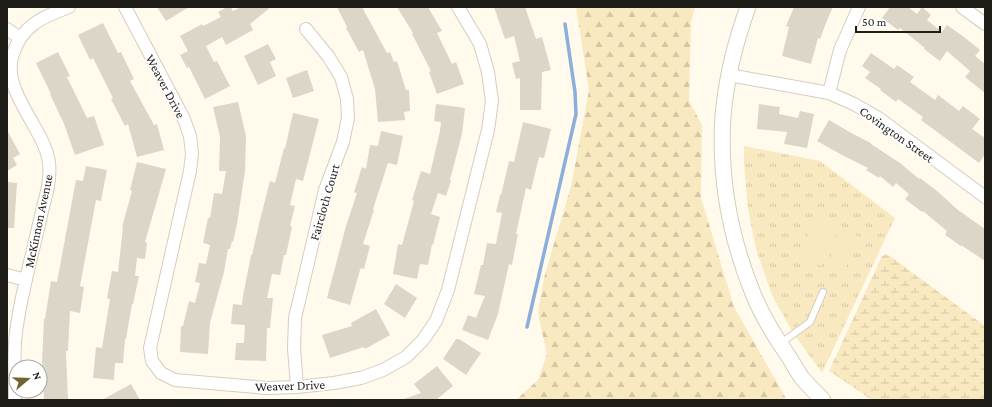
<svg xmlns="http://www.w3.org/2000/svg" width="992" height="407" font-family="'Crimson Pro',serif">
	<defs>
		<pattern id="forest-firs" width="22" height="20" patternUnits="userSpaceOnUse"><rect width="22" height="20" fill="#f9e9c0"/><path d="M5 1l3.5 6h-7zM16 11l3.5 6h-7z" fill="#d5c7a4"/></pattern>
		<pattern id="wetland-marsh" width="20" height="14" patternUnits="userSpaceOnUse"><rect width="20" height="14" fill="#f9e9c0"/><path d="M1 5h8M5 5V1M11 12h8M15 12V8" fill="none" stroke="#d5c7a4"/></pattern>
		<pattern id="park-tufts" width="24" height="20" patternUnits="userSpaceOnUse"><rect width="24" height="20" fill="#f9e9c0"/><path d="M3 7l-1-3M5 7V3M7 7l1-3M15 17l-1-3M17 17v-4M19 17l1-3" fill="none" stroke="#d5c7a4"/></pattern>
	</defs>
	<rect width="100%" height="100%" fill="#fffaeb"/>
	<path fill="url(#forest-firs)" d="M 576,7 L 695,7 L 691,22 L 689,101 L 702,125 L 701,198 L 734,307 L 787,400 L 516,400 L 538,380 L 547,354 L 538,314 L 544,278 L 571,186 L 589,90 Z"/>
	<path fill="url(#wetland-marsh)" d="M 887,254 L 985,326 L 985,400 L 871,400 L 859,391 L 829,371 L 882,256 Z"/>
	<path fill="url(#park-tufts)" d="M 744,146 L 820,161 L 895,218 L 822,373 L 793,333 L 772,295 L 756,249 L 748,209 L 744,164 Z"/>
	<path fill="#f9e9c0" d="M 817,215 L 840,226 L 821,266 L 798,255 Z
		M 843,230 L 860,237 L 843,274 L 827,266 Z"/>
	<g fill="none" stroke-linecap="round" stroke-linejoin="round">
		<path stroke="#8baedb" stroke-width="3.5" d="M 527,327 L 576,114 L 575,92 L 565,24"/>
	</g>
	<path fill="#dbd6c8" d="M 157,7 L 189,7 L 166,21 Z
		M 227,7 L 231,7 L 233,11 L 241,7 L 271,7 L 250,24 L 253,30 L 226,45 L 222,37 L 206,46 L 214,62 L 217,61 L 230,86 L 205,99 L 189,67 L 187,68 L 180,55 L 188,51 L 180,36 L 202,24 L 203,26 L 221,17 L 218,12 Z
		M 337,7 L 362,7 L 387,53 L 390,52 L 394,62 L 397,61 L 406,90 L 409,90 L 410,111 L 404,112 L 405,120 L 378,122 L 375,89 L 363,50 L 359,52 L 346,28 L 347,27 Z
		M 397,7 L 428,7 L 442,31 L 437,33 L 452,64 L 456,62 L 464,84 L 437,94 L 429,72 L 431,71 L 412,34 L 413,33 Z
		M 494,7 L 525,7 L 536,39 L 542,37 L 551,70 L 542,72 L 541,110 L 520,110 L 520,78 L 516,79 L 512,63 L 520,61 L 514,36 L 505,39 Z
		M 794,7 L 833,7 L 828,18 L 820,39 L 818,38 L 811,64 L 782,56 L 789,27 L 786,26 Z
		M 890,7 L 908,7 L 917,14 L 922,7 L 931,15 L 927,20 L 942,32 L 947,25 L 964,37 L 980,50 L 975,56 L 985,64 L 985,93 L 965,77 L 970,71 L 947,51 L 940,61 L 924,49 L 925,48 L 900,28 L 898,30 L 882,18 Z
		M 103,23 L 118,53 L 121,52 L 134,79 L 130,81 L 154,125 L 157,124 L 164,150 L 137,157 L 128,124 L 125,126 L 111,99 L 113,98 L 93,58 L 90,60 L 78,35 Z
		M 268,44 L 276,59 L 270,62 L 276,76 L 258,85 L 244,56 Z
		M 58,52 L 70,76 L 67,77 L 87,118 L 94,116 L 104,145 L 75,155 L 64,124 L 50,94 L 51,94 L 36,63 Z
		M 871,53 L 894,69 L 897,65 L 914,77 L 910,82 L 935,100 L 938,95 L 959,111 L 963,106 L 980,119 L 972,129 L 985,138 L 985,154 L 979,163 L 921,120 L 923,117 L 898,99 L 896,102 L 880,90 L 881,89 L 865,78 L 870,72 L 862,66 Z
		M 307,70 L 314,91 L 293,98 L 286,78 Z
		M 238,102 L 246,136 L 245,171 L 237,224 L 233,242 L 232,241 L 230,249 L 228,249 L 224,272 L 210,323 L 208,354 L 180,352 L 181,326 L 183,326 L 189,301 L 195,303 L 200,283 L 195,282 L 199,263 L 206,264 L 210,245 L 203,243 L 208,218 L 210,218 L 214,193 L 222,194 L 226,171 L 219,171 L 220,137 L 213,107 Z
		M 436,104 L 465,108 L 462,134 L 450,180 L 451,181 L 446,196 L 438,193 L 431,214 L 440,217 L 433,245 L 432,244 L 428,265 L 420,264 L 417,279 L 393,274 L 398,244 L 402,245 L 414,201 L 412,200 L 421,171 L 430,174 L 440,131 L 441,122 L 434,121 Z
		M 759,104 L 780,107 L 779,114 L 798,118 L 800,111 L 814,114 L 807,148 L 784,144 L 787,132 L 757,129 Z
		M 293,113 L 319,119 L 303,181 L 296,179 L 290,205 L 295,206 L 290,226 L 292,227 L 286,255 L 284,255 L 280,275 L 272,274 L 267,298 L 273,298 L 270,328 L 267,328 L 266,361 L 235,360 L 236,343 L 244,343 L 245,325 L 231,324 L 233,304 L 242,305 L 243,296 L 251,255 L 252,255 L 260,220 L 270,181 L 275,183 L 284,148 L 285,149 Z
		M 829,120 L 853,134 L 871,143 L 871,144 L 900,163 L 919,179 L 920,178 L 937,191 L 958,210 L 985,229 L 985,261 L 961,245 L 961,246 L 945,235 L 947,231 L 923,211 L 922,212 L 905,199 L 909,194 L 896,183 L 893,187 L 880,176 L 879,178 L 866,170 L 868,168 L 842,155 L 817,141 Z
		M 523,122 L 551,129 L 544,158 L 539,157 L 531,190 L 526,188 L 516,234 L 518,234 L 512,265 L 509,264 L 498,314 L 488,340 L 462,330 L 468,315 L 476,318 L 485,296 L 474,294 L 481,265 L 483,265 L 487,243 L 496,244 L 502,213 L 496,212 L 500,195 L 501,195 L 509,161 L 514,162 Z
		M 7,130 L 20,154 L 13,158 L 17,165 L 7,171 Z
		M 381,131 L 403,136 L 397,165 L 388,163 L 373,209 L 374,210 L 363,244 L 370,246 L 364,269 L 361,268 L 360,270 L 350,305 L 327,298 L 346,226 L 357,193 L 354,192 L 362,167 L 366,169 L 370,145 L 378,146 Z
		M 137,162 L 166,169 L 145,242 L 147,243 L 145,259 L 137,258 L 135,276 L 139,276 L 133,304 L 132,304 L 126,339 L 125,339 L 123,363 L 115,363 L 114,380 L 93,378 L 96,347 L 102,348 L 110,299 L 107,298 L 112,271 L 118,272 L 123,227 L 122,227 L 132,191 L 130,190 Z
		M 86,166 L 107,170 L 101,201 L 96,200 L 80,286 L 84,287 L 80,313 L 70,311 L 68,351 L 66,351 L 68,400 L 44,400 L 42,363 L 44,319 L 45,319 L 51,281 L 57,282 L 76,180 L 83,181 Z
		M 7,182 L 17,183 L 14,228 L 7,228 Z
		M 396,284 L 417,298 L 405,318 L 384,304 Z
		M 376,309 L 390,335 L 365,349 L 364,347 L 330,358 L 322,335 L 352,326 L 351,323 Z
		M 456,339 L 459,339 L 481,353 L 466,375 L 443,359 Z
		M 437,366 L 453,386 L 436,400 L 405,400 L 404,399 L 421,393 L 414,384 Z
		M 131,384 L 140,400 L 102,400 Z"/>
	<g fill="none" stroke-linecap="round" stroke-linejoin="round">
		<g stroke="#d3cec0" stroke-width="8">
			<path id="service" d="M 781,343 L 810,322 L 823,292"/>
		</g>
		<g stroke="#d3cec0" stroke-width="14">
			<path id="minor" d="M 125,7 L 184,119 L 190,136 L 192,154 L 190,171 L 150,348 L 152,361 L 161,373 L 175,380 L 267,388 L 297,387 L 334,383 L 361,378 L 383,370 L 406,357 L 423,340 L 436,321 L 448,290 L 488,130 L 492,101 L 488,72 L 480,44 L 458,7
				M 962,7 L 985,24
				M 7,29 L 20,38
				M 729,75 L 829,93 L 854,104 L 880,119 L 985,197
				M 829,93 L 840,50 L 859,7
				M 7,275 L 26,280
				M 297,387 L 294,348 L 295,318 L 325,190 L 343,142 L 348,118 L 347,99 L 341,77 L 328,56 L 306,29
				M 15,400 C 15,378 13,355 16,333 C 18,315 22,297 26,279 C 31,257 37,234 42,211 C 46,196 51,179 49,163 C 45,128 0,91 13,54 C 22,25 43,17 69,7"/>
		</g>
		<g stroke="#d3cec0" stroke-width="17">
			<path id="tertiary" d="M 748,7 C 736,40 726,81 723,116 C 719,176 730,236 752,291 C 761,314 775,337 789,357 C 793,364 797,371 802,378 C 808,385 816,393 823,400"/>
		</g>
		<use href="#service" stroke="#fff" stroke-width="6"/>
		<use href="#minor" stroke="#fff" stroke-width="12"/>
		<use href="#tertiary" stroke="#fff" stroke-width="15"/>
	</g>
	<g text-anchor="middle" stroke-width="3.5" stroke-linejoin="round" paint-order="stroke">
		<g font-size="13" fill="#1f1d18" stroke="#fff">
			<text transform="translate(166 86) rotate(62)" y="5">Weaver Drive</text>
			<text transform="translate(897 134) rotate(35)" y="5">Covington Street</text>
			<text transform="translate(324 202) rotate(-74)" y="5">Faircloth Court</text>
			<text transform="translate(38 221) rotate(-78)" y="5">McKinnon Avenue</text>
			<text transform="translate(290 385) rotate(-2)" y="5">Weaver Drive</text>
		</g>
	</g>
	<rect width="992" height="407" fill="none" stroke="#1f1d18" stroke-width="16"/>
	<g transform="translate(28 379) rotate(71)"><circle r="19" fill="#ffffff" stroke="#a5a5a3"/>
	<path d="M0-3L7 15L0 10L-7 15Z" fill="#6e6532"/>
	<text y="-6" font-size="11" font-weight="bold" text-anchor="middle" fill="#1f1d18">N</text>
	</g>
	<path d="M856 26v6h84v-6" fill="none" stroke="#1f1d18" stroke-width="2"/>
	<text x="862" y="26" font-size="12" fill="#1f1d18" stroke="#ffffff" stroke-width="3" paint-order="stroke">50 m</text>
</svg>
